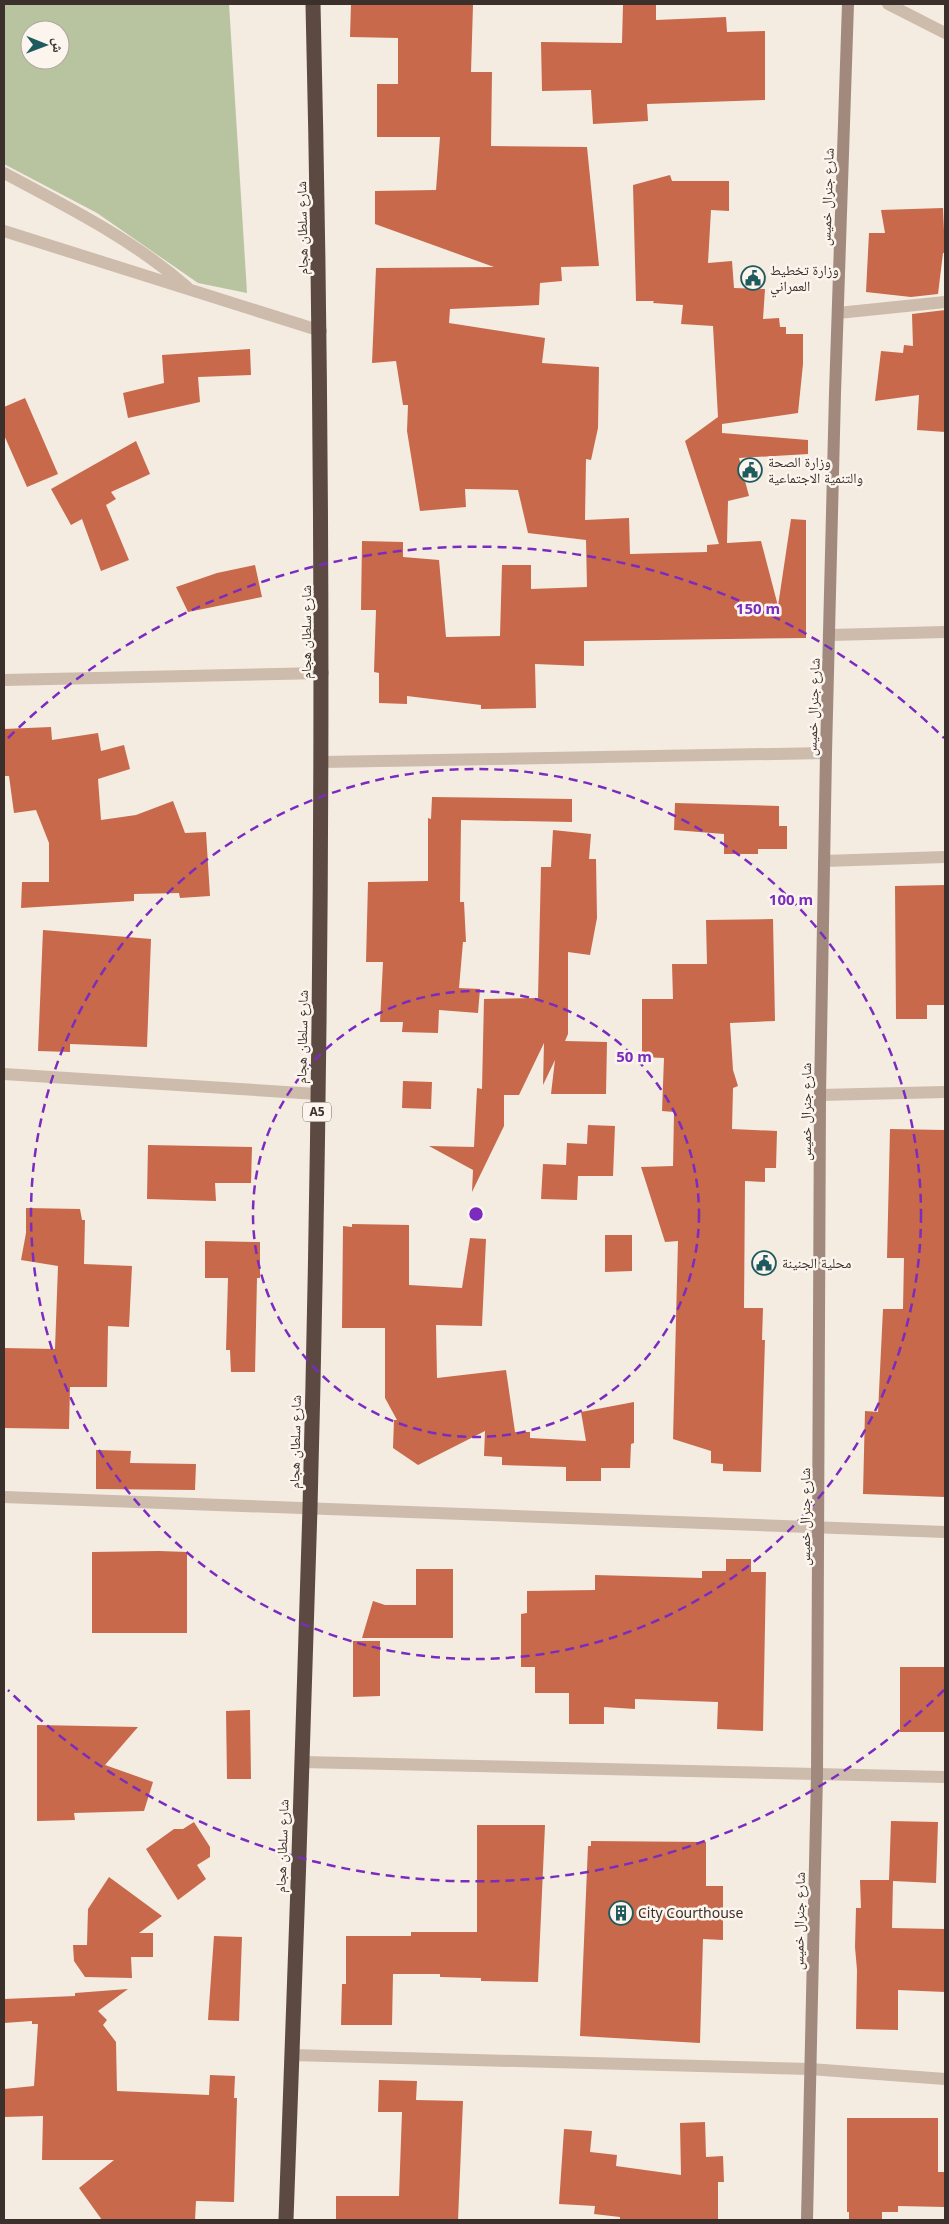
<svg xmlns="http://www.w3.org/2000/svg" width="949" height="2224" font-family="'Noto Sans','Noto Naskh Arabic',sans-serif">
	<rect width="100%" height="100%" fill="#f4ebe1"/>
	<path fill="#b8c4a0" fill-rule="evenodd" d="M 4,4 L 229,4 L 247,293 L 198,283 L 97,213 L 4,164 ZM 30,30 L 60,30 L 60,60 L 30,60 Z"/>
	<path fill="#c8694b" d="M 351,4 L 473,5 L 471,72 L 492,72 L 491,146 L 587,147 L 599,266 L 561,267 L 562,281 L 540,283 L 539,305 L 450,309 L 449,323 L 545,338 L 542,363 L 599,367 L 598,428 L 591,460 L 586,459 L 585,520 L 629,518 L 630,554 L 707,552 L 707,545 L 719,544 L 685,441 L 718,417 L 713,326 L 681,324 L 683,305 L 653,303 L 654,301 L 636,301 L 633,185 L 670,175 L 672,181 L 729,181 L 729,211 L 711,210 L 708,263 L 732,261 L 734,288 L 765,289 L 763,319 L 779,318 L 780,327 L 786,327 L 786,334 L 803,334 L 803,364 L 798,413 L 722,424 L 722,433 L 808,440 L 808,454 L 739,458 L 749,496 L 728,501 L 727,543 L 761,541 L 778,606 L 791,519 L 806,520 L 806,638 L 584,641 L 584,666 L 535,664 L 536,708 L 481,709 L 481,705 L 407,696 L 407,704 L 379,703 L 379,673 L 374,672 L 376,610 L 361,610 L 362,541 L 403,542 L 403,557 L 439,560 L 446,637 L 500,636 L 502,565 L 531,565 L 531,589 L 587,587 L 586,540 L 528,533 L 518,490 L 465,489 L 466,507 L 420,511 L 407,431 L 408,405 L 403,405 L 396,361 L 372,363 L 376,268 L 494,267 L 375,224 L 375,191 L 436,190 L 440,137 L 377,137 L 377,84 L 398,84 L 398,38 L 350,37 Z
		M 623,4 L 656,4 L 656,20 L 726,17 L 727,32 L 765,31 L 765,100 L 647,104 L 648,121 L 593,124 L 591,90 L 542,91 L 541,42 L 622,43 Z
		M 943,208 L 945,253 L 943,253 L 938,294 L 911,297 L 866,292 L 869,233 L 885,233 L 881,210 Z
		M 945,310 L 945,432 L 917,430 L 919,395 L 875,401 L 881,351 L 903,353 L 904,345 L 913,346 L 912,314 Z
		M 250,349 L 251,375 L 198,377 L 200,402 L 128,418 L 123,393 L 164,383 L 162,355 Z
		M 25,398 L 58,474 L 27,487 L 4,435 L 4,407 Z
		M 136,441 L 150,474 L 111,492 L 116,499 L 106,505 L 129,560 L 101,571 L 82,519 L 71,525 L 51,489 Z
		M 255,565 L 262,597 L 188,612 L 176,587 L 217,573 Z
		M 51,727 L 52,740 L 98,733 L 101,751 L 124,745 L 130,769 L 98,779 L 101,820 L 136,815 L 173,801 L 185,833 L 206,832 L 210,896 L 180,898 L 179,893 L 134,894 L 134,901 L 21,908 L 22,882 L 49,882 L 49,843 L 36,810 L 14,813 L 9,776 L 4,776 L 4,729 Z
		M 432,797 L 572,799 L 572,822 L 461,820 L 460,902 L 464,902 L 466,942 L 463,942 L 459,988 L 480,989 L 478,1013 L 439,1010 L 438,1033 L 402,1032 L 403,1022 L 380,1022 L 383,962 L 366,962 L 368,882 L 428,881 L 428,818 L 431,819 Z
		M 675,803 L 779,806 L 779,826 L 787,826 L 787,849 L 758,849 L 758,854 L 724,854 L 724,834 L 674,830 Z
		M 553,830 L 591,834 L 589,859 L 596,859 L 597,918 L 590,955 L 568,952 L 568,1034 L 565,1041 L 607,1042 L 606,1094 L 551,1094 L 555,1060 L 543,1085 L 544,1043 L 519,1095 L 504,1095 L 504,1126 L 472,1192 L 473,1170 L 429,1146 L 474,1147 L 477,1088 L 482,1089 L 484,999 L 538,998 L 541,867 L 551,867 Z
		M 945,885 L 945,1005 L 927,1005 L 927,1019 L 896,1019 L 895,886 Z
		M 773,919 L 775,1021 L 730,1023 L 733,1070 L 738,1086 L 733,1088 L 732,1129 L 777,1131 L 776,1168 L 765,1168 L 765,1182 L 745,1181 L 744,1308 L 763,1308 L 762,1340 L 765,1340 L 761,1472 L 723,1471 L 723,1464 L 711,1463 L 711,1451 L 673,1439 L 678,1241 L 665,1242 L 641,1167 L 673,1166 L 674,1112 L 662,1111 L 664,1058 L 642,1057 L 642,999 L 673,999 L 672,964 L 707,964 L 706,920 Z
		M 43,930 L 151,939 L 147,1047 L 70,1044 L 70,1052 L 38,1051 Z
		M 403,1081 L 432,1082 L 431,1109 L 402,1108 Z
		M 588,1125 L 615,1126 L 613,1176 L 578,1176 L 577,1200 L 541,1199 L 543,1164 L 566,1165 L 567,1143 L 587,1144 Z
		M 890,1129 L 945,1130 L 945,1497 L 863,1494 L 865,1411 L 878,1412 L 883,1309 L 903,1309 L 904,1258 L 887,1258 Z
		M 148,1145 L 252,1147 L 251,1183 L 215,1183 L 216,1201 L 147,1199 Z
		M 26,1208 L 80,1209 L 82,1220 L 85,1220 L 84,1264 L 132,1266 L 129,1327 L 108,1326 L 107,1387 L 70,1387 L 69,1429 L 4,1428 L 4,1348 L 55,1349 L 58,1266 L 21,1260 L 26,1233 Z
		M 352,1224 L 409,1225 L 409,1285 L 462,1288 L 470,1238 L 486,1239 L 482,1326 L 436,1325 L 437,1378 L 506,1370 L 515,1432 L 530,1432 L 530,1438 L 586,1441 L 581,1412 L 634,1402 L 634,1443 L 631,1444 L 630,1468 L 601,1468 L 601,1481 L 566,1481 L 566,1467 L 502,1465 L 502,1457 L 484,1456 L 485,1431 L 418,1465 L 393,1448 L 394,1420 L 397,1420 L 385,1398 L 385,1328 L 342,1328 L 343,1226 L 352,1227 Z
		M 605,1235 L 632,1235 L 632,1271 L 605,1272 Z
		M 205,1241 L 260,1242 L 260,1278 L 257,1278 L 255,1372 L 231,1372 L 230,1350 L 226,1350 L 228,1278 L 205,1278 Z
		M 96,1450 L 131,1451 L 130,1463 L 196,1464 L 195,1490 L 96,1489 Z
		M 159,1551 L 187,1552 L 187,1633 L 92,1633 L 92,1552 Z
		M 726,1559 L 751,1559 L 751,1572 L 766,1572 L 763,1731 L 717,1729 L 718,1702 L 635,1699 L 635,1709 L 604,1707 L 604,1724 L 569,1724 L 569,1693 L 535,1693 L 535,1667 L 521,1667 L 521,1614 L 527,1613 L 527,1591 L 595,1590 L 595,1575 L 702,1578 L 702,1571 L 726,1571 Z
		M 416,1569 L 453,1569 L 453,1638 L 362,1638 L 373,1601 L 385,1605 L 416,1605 Z
		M 353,1641 L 380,1641 L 380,1696 L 353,1697 Z
		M 900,1667 L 945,1667 L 945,1732 L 900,1732 Z
		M 250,1710 L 251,1779 L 227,1779 L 226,1711 Z
		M 37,1725 L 138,1727 L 105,1765 L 153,1782 L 144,1811 L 74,1813 L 75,1820 L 37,1821 Z
		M 891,1821 L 938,1822 L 936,1883 L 893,1881 L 892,1928 L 945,1929 L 945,1992 L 898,1990 L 898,2030 L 856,2029 L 857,1970 L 855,1947 L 856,1908 L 861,1908 L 860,1880 L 889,1880 Z
		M 194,1822 L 210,1847 L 210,1857 L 197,1865 L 206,1879 L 178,1900 L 146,1849 L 174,1829 L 183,1829 Z
		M 477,1825 L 545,1825 L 538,1982 L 481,1981 L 481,1978 L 440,1977 L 440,1974 L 393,1974 L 392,2025 L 341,2025 L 342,1984 L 346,1984 L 346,1936 L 411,1936 L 411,1932 L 477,1932 Z
		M 591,1841 L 706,1842 L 706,1886 L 723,1886 L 723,1940 L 703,1939 L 700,2043 L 580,2036 L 588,1846 L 591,1846 Z
		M 109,1877 L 162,1916 L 139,1933 L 153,1933 L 153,1957 L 131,1957 L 132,1978 L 85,1977 L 74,1961 L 73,1945 L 87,1945 L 88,1909 Z
		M 214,1936 L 242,1937 L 239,2021 L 208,2020 Z
		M 128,1989 L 98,2011 L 107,2020 L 103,2025 L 116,2042 L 117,2091 L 209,2095 L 210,2075 L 235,2076 L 234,2098 L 237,2098 L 234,2202 L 196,2201 L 195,2220 L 102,2220 L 79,2188 L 114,2160 L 42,2160 L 43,2116 L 4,2117 L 4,2089 L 34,2086 L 38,2024 L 32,2024 L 32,2021 L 4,2023 L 4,1999 L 75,1996 L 75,1993 Z
		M 379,2080 L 417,2081 L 416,2100 L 463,2101 L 458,2220 L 336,2220 L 336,2196 L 399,2196 L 402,2112 L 378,2112 Z
		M 847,2118 L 938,2118 L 938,2172 L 945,2172 L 945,2207 L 898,2206 L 898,2212 L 882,2212 L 882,2220 L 849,2220 L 849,2212 L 847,2212 Z
		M 705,2122 L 706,2157 L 723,2156 L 724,2182 L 718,2182 L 718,2220 L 620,2220 L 620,2217 L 594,2214 L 595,2206 L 559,2204 L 564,2129 L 592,2131 L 590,2152 L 617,2155 L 616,2166 L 681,2175 L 680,2123 Z"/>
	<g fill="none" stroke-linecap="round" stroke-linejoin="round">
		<path stroke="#cdbbac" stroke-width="12" d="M 888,4 L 945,33
			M 4,173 C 68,207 132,239 187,287
			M 4,231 L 321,331
			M 838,313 L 945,302
			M 830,635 L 945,632
			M 4,680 L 323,673
			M 322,762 L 826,753
			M 824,861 L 945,857
			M 4,1074 L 317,1094
			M 820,1095 L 945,1092
			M 4,1497 L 945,1532
			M 302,1762 L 945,1777
			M 292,2055 L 810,2069 L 945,2079"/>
		<path stroke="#a18a7d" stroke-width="12" d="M 807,2220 L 817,1775 L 820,1095 L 826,753 L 835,393 L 848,4"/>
		<path stroke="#5c4a42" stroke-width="15" d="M 286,2220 C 294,1983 304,1745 310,1508 C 323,1006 325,505 313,4"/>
	</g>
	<g fill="none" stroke="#7b2cbf" stroke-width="2.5" stroke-dasharray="9 6">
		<circle cx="476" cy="1214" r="223"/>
		<circle cx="476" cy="1214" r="445"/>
		<path d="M944 1690A668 668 0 0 1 8 1690M8 738A668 668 0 0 1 944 738"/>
	</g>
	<defs>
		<g id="civic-ring" transform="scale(1.25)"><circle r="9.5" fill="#fbf5ee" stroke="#1f5a5e" stroke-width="1.5"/><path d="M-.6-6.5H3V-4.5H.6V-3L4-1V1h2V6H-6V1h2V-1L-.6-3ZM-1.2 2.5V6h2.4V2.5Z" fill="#1f5a5e"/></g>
		<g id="building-ring" transform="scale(1.25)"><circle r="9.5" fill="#fbf5ee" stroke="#1f5a5e" stroke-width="1.5"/><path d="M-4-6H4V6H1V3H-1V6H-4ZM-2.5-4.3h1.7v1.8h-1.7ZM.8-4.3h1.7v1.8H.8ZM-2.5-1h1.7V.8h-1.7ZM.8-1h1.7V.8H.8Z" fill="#1f5a5e"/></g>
	</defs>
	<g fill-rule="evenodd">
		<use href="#civic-ring" x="753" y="278"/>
		<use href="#civic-ring" x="750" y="470"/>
		<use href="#civic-ring" x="764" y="1263"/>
		<use href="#building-ring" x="621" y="1913"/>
	</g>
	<g text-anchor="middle" stroke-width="5" stroke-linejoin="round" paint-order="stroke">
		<rect fill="#fbf5ee" stroke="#756b66" stroke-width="1" x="303" y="1102.5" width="28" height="19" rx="4"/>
		<g font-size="12" font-weight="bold" fill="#3b302b">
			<text x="317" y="1116">A5</text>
		</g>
		<g font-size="14" fill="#3b302b" stroke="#fbf5ee">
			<text transform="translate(827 197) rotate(-88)" y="5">شارع جنرال خميس</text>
			<text transform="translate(302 228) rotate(-91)" y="5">شارع سلطان هجام</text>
			<text transform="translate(306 632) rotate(-90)" y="5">شارع سلطان هجام</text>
			<text transform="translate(813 707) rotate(-88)" y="5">شارع جنرال خميس</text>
			<text transform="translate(302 1037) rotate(-89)" y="5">شارع سلطان هجام</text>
			<text transform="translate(806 1112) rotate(-90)" y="5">شارع جنرال خميس</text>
			<text transform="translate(295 1442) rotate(-89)" y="5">شارع سلطان هجام</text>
			<text transform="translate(805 1517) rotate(-90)" y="5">شارع جنرال خميس</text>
			<text transform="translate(282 1846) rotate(-88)" y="5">شارع سلطان هجام</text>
			<text transform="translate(799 1921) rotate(-89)" y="5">شارع جنرال خميس</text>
		</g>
		<g font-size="14" fill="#3b302b" stroke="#fbf5ee" text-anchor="start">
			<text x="770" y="275">وزارة تخطيط<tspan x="770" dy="16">العمراني</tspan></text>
			<text x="768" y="467">وزارة الصحة<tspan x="768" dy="16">والتنمية الاجتماعية</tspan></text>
			<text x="782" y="1268">محلية الجنينة</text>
			<text x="638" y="1918">City Courthouse</text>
		</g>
	</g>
	<circle cx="476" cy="1214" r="8" fill="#7b2cbf" stroke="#fbf5ee" stroke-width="2.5"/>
	<g font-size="15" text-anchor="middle" font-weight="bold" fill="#7b2cbf" stroke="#fbf5ee" stroke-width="5" stroke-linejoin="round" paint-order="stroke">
		<text x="758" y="614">150 m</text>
		<text x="791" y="905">100 m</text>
		<text x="634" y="1062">50 m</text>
	</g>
	<rect width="949" height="2224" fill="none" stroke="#3b302b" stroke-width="10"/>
	<g transform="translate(45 45) rotate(91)"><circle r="24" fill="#fbf5ee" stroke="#aea6a0"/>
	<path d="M0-4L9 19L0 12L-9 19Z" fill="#1f5a5e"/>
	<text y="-8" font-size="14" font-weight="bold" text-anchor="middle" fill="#3b302b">ش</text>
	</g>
</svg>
